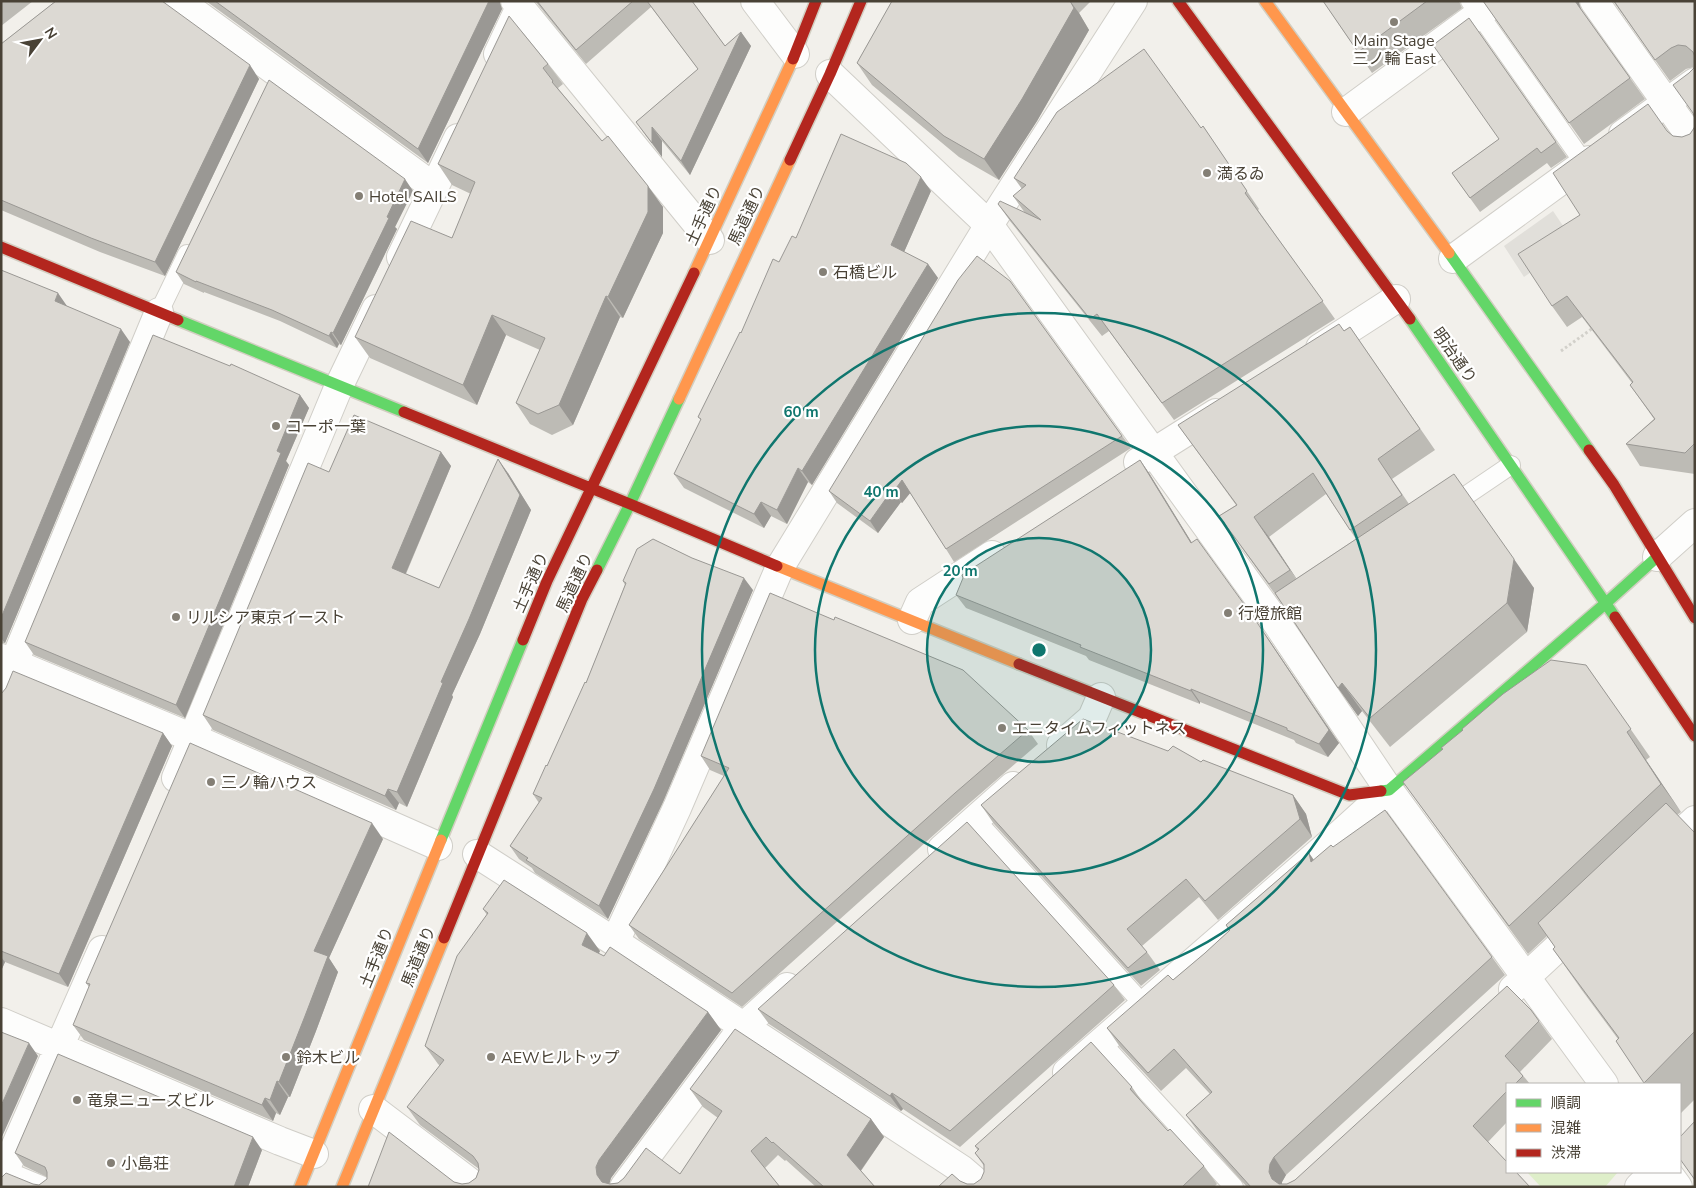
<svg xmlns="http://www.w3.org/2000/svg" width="1696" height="1188" font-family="'Nunito Sans','Noto Sans JP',sans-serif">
	<rect width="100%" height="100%" fill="#f2f0eb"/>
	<path fill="#deeec9" d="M 1527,1172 L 1618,1172 L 1605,1187 L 1541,1187 Z"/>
	<path fill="#e1dfda" d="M 1553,211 L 1574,242 L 1524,277 L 1504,246 Z"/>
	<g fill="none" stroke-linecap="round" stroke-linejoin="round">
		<g stroke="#d0cec8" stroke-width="20">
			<path id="lane" d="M 1470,1 L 1584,163
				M 159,312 L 187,254
				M 1449,507 L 1511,465
				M 975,819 L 1143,1004
				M 1101,1042 L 1234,1187
				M 5,1170 L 46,1187"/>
		</g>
		<g stroke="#d0cec8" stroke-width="30">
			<path id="street" d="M 179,1 L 434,187
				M 515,1 L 710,240
				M 755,1 L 795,54
				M 1594,1 L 1695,143
				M 498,54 L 520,7
				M 830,74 L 989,225 L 1276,622 L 1389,790 L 1604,1084
				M 1346,112 L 1497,1
				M 1623,134 L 1695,82
				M 401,257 L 458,138
				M 1453,259 L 1589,160
				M 1320,348 L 1396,299
				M 1138,462 L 1216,413
				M 1657,557 L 1695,523
				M 912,620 L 920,602 L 992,555
				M 1,658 L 193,738 L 438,846
				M 1,694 L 159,312
				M 1061,745 L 1092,718 L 1101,697
				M 176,778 L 339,386 L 376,309
				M 942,849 L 1013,786
				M 1661,851 L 1695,820
				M 477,854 L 615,942 L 961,1169 L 982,1187
				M 615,942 L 677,808 L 780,567 L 989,225 L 1133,1
				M 1513,989 L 1582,925
				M 1,1022 L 280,1141 L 314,1154
				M 1067,1072 L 1337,837 L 1389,790
				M 373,1109 L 476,1187
				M 1667,1172 L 1678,1187
				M 1,1179 L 102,950
				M 624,1187 L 743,1027 L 787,987
				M 1639,1187 L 1654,1172"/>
		</g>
		<g stroke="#d2cec1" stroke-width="14">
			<path id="fast" d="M 1449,253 L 1589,450
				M 1410,319 L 1615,617
				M 178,320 L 404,412
				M 597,570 L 630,504 L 679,399
				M 1381,791 L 1389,790 L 1606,603 L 1657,557
				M 441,840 L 523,640"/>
		</g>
		<g stroke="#d2cec1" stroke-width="14">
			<path id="slow" d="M 1265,1 L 1449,253
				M 694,273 L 793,59
				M 679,399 L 790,160
				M 777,566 L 1019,664
				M 300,1187 L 441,840
				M 342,1187 L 444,938"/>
		</g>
		<g stroke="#d2cec1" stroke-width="14">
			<path id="jam" d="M 1178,1 L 1410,319
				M 793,59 L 816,1
				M 790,160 L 830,74 L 861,1
				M 1,247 L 178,320
				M 404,412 L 630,504 L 777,566
				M 1589,450 L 1614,485 L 1695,618
				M 1615,617 L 1695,736
				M 523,640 L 547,581 L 694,273
				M 1019,664 L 1349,795 L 1381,791
				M 444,938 L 582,599 L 597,570"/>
		</g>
		<path stroke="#d2d0ca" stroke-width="3" stroke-dasharray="2.5 2.5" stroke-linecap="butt" d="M 1561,351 L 1593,328"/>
		<use href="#lane" stroke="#fdfdfc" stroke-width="18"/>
		<use href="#street" stroke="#fdfdfc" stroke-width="28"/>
		<use href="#fast" stroke="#63d668" stroke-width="11"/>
		<use href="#slow" stroke="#ff974d" stroke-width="11"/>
		<use href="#jam" stroke="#b3261e" stroke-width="11"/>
	</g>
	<path fill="#bdbbb5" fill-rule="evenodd" d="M 1,1 L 33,1 L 1,26 Z
		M 56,1 L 164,1 L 164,3 L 259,79 L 165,276 L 100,252 L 1,210 L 1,44 Z
		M 206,1 L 500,1 L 500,3 L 502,9 L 428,163 Z
		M 535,1 L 692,1 L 725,46 L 741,32 L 751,46 L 690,175 L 662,141 L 662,157 L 646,136 L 636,122 L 698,69 L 651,7 L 586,64 Z
		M 892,1 L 1091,1 L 1079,13 L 1089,30 L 1037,121 L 999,180 L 959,157 L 872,85 L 857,63 Z
		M 1323,1 L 1459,1 L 1462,8 L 1372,73 Z
		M 1483,1 L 1579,1 L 1579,3 L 1581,9 L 1645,99 L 1584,144 Z
		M 1613,1 L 1695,1 L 1695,118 L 1689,73 L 1694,67 L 1686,69 L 1670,81 Z
		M 1469,18 L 1567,157 L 1551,168 L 1547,163 L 1480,212 L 1452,173 L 1499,139 Z
		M 548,64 L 563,84 L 558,88 L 561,92 L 602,141 L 663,207 L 663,233 L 623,318 L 620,317 L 573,425 L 552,435 L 530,424 L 516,403 L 540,350 L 506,335 L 477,405 L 370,358 L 355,337 L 452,238 L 471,194 L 452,185 L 438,164 Z
		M 1203,126 L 1259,209 L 1258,210 L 1335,319 L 1174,420 L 1109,331 L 1102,336 L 1010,221 L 998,204 L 1025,213 L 1013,196 L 1022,189 L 1014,178 L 1201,128 Z
		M 1695,126 L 1695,474 L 1640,466 L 1626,444 L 1654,419 L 1630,385 L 1632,383 L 1582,317 L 1567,327 L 1552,306 L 1580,215 L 1667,131 L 1673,136 L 1682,137 L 1690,134 L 1694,128 Z
		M 413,191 L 395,227 L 397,229 L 341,345 L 339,344 L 337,348 L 280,321 L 204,292 L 204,293 L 184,284 L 176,272 Z
		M 931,191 L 904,252 L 928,264 L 938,278 L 812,485 L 808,482 L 787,524 L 771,516 L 764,528 L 684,488 L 674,474 L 701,420 L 698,417 L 741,333 L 779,262 L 796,238 Z
		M 1,270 L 67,306 L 130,342 L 5,643 L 1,643 Z
		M 1010,281 L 1131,448 L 954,562 L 946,549 L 910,493 L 902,503 L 901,502 L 878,533 L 837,503 L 829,491 Z
		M 1350,327 L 1435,450 L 1392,479 L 1409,504 L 1534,588 L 1527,632 L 1390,747 L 1362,711 L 1358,716 L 1277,597 L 1219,516 L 1236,505 L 1178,425 ZM 1326,494 L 1356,539 L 1296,579 L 1269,537 Z
		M 300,395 L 309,408 L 286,461 L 289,465 L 185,718 L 34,655 L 25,642 Z
		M 441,452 L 451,466 L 406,574 L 439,588 L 508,473 L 531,510 L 480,634 L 452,695 L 453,697 L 407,807 L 399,803 L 396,810 L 213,730 L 203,715 L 329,472 Z
		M 1140,460 L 1149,473 L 1192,543 L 1339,743 L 1328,757 L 1296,743 L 1294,740 L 1200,702 L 1200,704 L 1089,660 L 1086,656 L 966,608 L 956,595 Z
		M 623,581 L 753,590 L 663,802 L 608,919 L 535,873 L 532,868 L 519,859 L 510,846 L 539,803 L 533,794 L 547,766 L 586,683 L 625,585 Z
		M 1586,665 L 1650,757 L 1646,760 L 1681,812 L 1677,815 L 1695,833 L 1695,1099 L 1680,1114 L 1680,1084 L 1646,1084 L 1616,1041 L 1618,1039 L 1581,989 L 1553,949 L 1555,947 L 1547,936 L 1528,954 L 1403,782 Z
		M 1,694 L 163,733 L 172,746 L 68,987 L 5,962 L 1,971 Z
		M 1028,730 L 1038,744 L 965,807 L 742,1007 L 639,939 L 629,925 L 724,776 L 710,770 L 701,756 Z
		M 1168,751 L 1293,795 L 1306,814 L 1312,837 L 1218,920 L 1199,897 L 1142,946 L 1147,952 L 1160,970 L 1141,986 L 994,824 L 981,805 Z
		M 383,839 L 329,958 L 338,972 L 316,1031 L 290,1097 L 288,1097 L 280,1115 L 276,1113 L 273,1121 L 84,1040 L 73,1025 L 89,987 L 86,983 Z
		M 1333,847 L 1492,957 L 1505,975 L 1286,1175 L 1282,1182 L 1282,1184 L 1287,1184 L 1295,1180 L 1531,1010 L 1552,1039 L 1520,1072 L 1530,1084 L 1507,1084 L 1507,1122 L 1488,1142 L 1530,1187 L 1247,1187 L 1199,1133 L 1186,1115 L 1210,1094 L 1186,1068 L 1161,1091 L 1120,1047 L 1107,1028 L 1173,980 L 1205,953 L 1229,931 L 1226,925 L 1309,853 L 1314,860 Z
		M 483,909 L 600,951 L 598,953 L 708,1012 L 721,1030 L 611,1178 L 609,1184 L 680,1174 L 718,1118 L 703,1107 L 690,1089 L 871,1119 L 884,1137 L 861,1171 L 875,1187 L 816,1187 L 786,1160 L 785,1161 L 778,1155 L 765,1168 L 780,1187 L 368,1187 L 454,1182 L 462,1184 L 469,1183 L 476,1178 L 479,1169 L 420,1125 L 407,1107 L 440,1066 L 438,1064 L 425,1046 L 487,915 Z
		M 1114,985 L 1125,1000 L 960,1147 L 903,1109 L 901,1111 L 769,1024 L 758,1009 Z
		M 1132,1087 L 1145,1106 L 1168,1131 L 1204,1166 L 1217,1184 L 1214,1187 L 938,1187 L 960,1181 L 967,1184 L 974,1184 L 981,1179 L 984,1172 L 984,1166 L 975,1153 L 978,1151 L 975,1146 Z
		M 262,1150 L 248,1187 L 1,1187 L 33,1184 L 39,1185 L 47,1179 L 47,1177 L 24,1166 L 15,1153 Z"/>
	<path fill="#9a9894" d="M 489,1 L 500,1 L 500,3 L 502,9 L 428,163 L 418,149 Z
		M 1070,1 L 1079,13 L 1089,30 L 1037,121 L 999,180 L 984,159 Z
		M 1575,1 L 1579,1 L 1579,3 L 1581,10 Z
		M 741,32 L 751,46 L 690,175 L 681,161 Z
		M 250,65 L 259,79 L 165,276 L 155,262 Z
		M 652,127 L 662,141 L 662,157 L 652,143 Z
		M 921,177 L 931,191 L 901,259 L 891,245 Z
		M 405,179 L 413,191 L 395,227 L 397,229 L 341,345 L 333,333 L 387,217 Z
		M 648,186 L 663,207 L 663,233 L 623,318 L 608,297 Z
		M 928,264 L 938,278 L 812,485 L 802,471 Z
		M 58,293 L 67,306 L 55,301 Z
		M 606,296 L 620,317 L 573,425 L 559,405 Z
		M 492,315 L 506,335 L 477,405 L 463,385 Z
		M 121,329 L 130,342 L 5,643 L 1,638 L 1,618 Z
		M 331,332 L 339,344 L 337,348 L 329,336 Z
		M 300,395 L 309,408 L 286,461 L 289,465 L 185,718 L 176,705 L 277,451 Z
		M 441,452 L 451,466 L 402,582 L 392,568 Z
		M 498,459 L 508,473 L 531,510 L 480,634 L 452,695 L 453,697 L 407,807 L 397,792 Z
		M 1140,460 L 1149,473 L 1200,556 L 1191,543 Z
		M 798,468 L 808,482 L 787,524 L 777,510 Z
		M 902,480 L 911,492 L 902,503 L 894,491 Z
		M 892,490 L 901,502 L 878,533 L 870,521 Z
		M 761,502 L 771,516 L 764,528 L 754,514 Z
		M 1254,517 L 1269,537 L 1304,590 L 1290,570 Z
		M 1514,559 L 1534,588 L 1527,632 L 1507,603 Z
		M 744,578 L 753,590 L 663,802 L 608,919 L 599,906 Z
		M 1263,631 L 1339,743 L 1328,757 L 1319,744 Z
		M 1342,683 L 1362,711 L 1358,716 L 1338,688 Z
		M 1191,689 L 1200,702 L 1200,704 L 1191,691 Z
		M 1627,732 L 1646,760 L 1681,812 L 1661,784 Z
		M 163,733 L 172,746 L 68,987 L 59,974 Z
		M 388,789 L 399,803 L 396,810 L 385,796 Z
		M 1293,795 L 1306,814 L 1312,837 L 1300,819 Z
		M 372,823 L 383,839 L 329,958 L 338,972 L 316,1031 L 290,1097 L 279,1082 L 314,951 Z
		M 1309,853 L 1321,871 L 1311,862 Z
		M 587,933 L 600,951 L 594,963 L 582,945 Z
		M 1,957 L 5,962 L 1,971 Z
		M 708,1012 L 721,1030 L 611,1178 L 609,1185 L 605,1187 L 597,1175 L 596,1167 L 599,1160 Z
		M 29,1043 L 38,1056 L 1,1139 L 1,1106 Z
		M 277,1081 L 288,1097 L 280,1115 L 270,1100 Z
		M 892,1093 L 903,1109 L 901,1111 L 890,1096 Z
		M 265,1098 L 276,1113 L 273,1121 L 262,1105 Z
		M 871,1119 L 884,1137 L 859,1173 L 847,1155 Z
		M 253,1137 L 262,1150 L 248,1187 L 234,1187 Z
		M 1274,1157 L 1286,1175 L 1282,1182 L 1282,1187 L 1272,1179 L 1269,1172 L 1270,1164 Z"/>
	<path fill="#dcd9d3" stroke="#9a9894" d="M 56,1 L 162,1 L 250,65 L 155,262 L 91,238 L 1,200 L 1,44 Z
		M 215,1 L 489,1 L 418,149 Z
		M 537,1 L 633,1 L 576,50 Z
		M 647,1 L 692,1 L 725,46 L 741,32 L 681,161 L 652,127 L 652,143 L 636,122 L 698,69 Z
		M 892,1 L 1070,1 L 1074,8 L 1022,99 L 984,159 L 944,136 L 857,63 Z
		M 1323,1 L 1427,1 L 1358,52 Z
		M 1483,1 L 1575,1 L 1630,78 L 1569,123 Z
		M 1614,1 L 1695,1 L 1695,57 L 1693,52 L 1686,46 L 1678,45 L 1671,48 L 1655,60 Z
		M 509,16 L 548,64 L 543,68 L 553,81 L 552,82 L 602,141 L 608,136 L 648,186 L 648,212 L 608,297 L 606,296 L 559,405 L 538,414 L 516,403 L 545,338 L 492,315 L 463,385 L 355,337 L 411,221 L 452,238 L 475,182 L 438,164 Z
		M 1469,18 L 1556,142 L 1541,153 L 1537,148 L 1470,198 L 1452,173 L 1499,139 L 1433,45 Z
		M 1144,49 L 1201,128 L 1203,126 L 1247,191 L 1245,193 L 1323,301 L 1162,403 L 1097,314 L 1090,319 L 998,204 L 1000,201 L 1041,220 L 1013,196 L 1026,185 L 1014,178 L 1057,112 Z
		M 1695,65 L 1695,118 L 1693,113 L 1673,85 L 1689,73 L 1694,68 Z
		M 269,80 L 405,179 L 387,217 L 389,218 L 333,333 L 331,332 L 329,336 L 272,310 L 196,281 L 196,282 L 176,272 Z
		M 1648,104 L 1667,131 L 1673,136 L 1682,137 L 1690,134 L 1694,128 L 1695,126 L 1695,443 L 1685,453 L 1626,444 L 1655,419 L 1630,385 L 1633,382 L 1567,296 L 1552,306 L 1518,254 L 1580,215 L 1553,173 Z
		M 841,134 L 906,163 L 921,177 L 891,245 L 928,264 L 802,471 L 798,468 L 777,510 L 761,502 L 754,514 L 674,474 L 701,419 L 698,417 L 740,332 L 741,333 L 773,259 L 779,262 L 792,236 L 796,238 Z
		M 977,256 L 1010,281 L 1122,436 L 946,549 L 902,480 L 894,491 L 892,490 L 870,521 L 829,491 L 958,280 Z
		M 1,270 L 58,293 L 55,301 L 121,329 L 1,618 Z
		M 1339,324 L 1344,331 L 1350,327 L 1420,429 L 1378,459 L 1402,495 L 1350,530 L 1313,473 L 1254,517 L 1290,570 L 1269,584 L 1219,516 L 1237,505 L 1178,425 Z
		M 153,335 L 230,366 L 231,364 L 300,395 L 277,451 L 281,453 L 176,705 L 25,642 Z
		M 354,415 L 441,452 L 392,568 L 439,588 L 498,459 L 520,495 L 469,619 L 441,682 L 443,683 L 397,792 L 388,789 L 385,796 L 203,715 L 308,463 L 329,472 Z
		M 1140,460 L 1191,543 L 1197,539 L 1254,618 L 1329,730 L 1319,744 L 1287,730 L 1287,728 L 1191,689 L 1191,691 L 1080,647 L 1081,645 L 956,595 L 963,578 L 962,575 Z
		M 1454,474 L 1514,559 L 1507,603 L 1370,718 L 1342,683 L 1338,688 L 1275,593 Z
		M 653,539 L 692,558 L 744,578 L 654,789 L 599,906 L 526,860 L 528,858 L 510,846 L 542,798 L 533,794 L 546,765 L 547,766 L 585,682 L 586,683 L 626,583 L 623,581 L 637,549 Z
		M 770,593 L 834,620 L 835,617 L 963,670 L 1028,730 L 955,793 L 732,993 L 629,925 L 729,768 L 701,756 Z
		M 1551,660 L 1586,665 L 1631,729 L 1627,732 L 1661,784 L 1509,926 L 1403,782 L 1443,749 L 1441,748 L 1463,730 L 1462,729 L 1503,694 Z
		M 13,671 L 163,733 L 59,974 L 1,951 L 1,694 L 6,688 Z
		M 1083,719 L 1168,751 L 1173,746 L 1201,762 L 1203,760 L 1293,795 L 1300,819 L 1205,901 L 1186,879 L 1127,929 L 1147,952 L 1128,968 L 981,805 Z
		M 190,743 L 372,823 L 314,951 L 328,956 L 305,1016 L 279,1082 L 277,1081 L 270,1100 L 265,1098 L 262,1105 L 73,1025 L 90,984 L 86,983 Z
		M 1666,803 L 1695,833 L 1695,1031 L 1644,1083 L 1616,1041 L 1619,1038 L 1553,949 L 1555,947 L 1538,923 Z
		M 1385,810 L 1492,957 L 1274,1157 L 1270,1164 L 1269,1172 L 1272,1179 L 1279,1184 L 1287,1184 L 1295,1180 L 1507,986 L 1531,1010 L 1539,1021 L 1505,1056 L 1523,1076 L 1515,1084 L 1507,1084 L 1507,1091 L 1473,1126 L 1507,1162 L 1507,1172 L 1516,1172 L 1530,1187 L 1253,1187 L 1252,1186 L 1251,1187 L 1186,1115 L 1212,1092 L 1174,1049 L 1148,1073 L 1107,1028 L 1168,975 L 1173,980 L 1205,953 L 1230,930 L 1226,925 L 1309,853 L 1311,862 L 1331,845 L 1333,847 Z
		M 967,822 L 1114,985 L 950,1131 L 892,1093 L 890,1096 L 758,1009 Z
		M 504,880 L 587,933 L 582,945 L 604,956 L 610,947 L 708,1012 L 599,1160 L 596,1167 L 597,1175 L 602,1182 L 610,1184 L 618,1183 L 624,1178 L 646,1148 L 680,1174 L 722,1111 L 690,1089 L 735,1029 L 871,1119 L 847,1155 L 875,1187 L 824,1187 L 773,1142 L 772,1143 L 766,1137 L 751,1151 L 780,1187 L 368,1187 L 389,1132 L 454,1182 L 462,1184 L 469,1183 L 476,1178 L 479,1170 L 478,1163 L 473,1156 L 407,1107 L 444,1060 L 425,1046 L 457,956 L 488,913 L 483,909 Z
		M 1,1032 L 29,1043 L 1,1106 Z
		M 1091,1042 L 1132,1087 L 1130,1089 L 1168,1131 L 1170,1129 L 1204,1166 L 1182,1187 L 938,1187 L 952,1174 L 960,1181 L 967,1184 L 974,1184 L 981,1179 L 984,1172 L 984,1164 L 975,1153 L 979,1149 L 975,1146 Z
		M 58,1054 L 253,1137 L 234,1187 L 1,1187 L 1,1178 L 6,1173 L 33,1184 L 39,1185 L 47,1179 L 47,1172 L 45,1167 L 15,1153 Z
		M 1695,1121 L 1695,1180 L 1680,1159 L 1680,1137 Z"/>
	<circle cx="1039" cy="650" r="112" fill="#0f766e" fill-opacity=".12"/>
	<g fill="none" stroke="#0f766e" stroke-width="2.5">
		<circle cx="1039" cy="650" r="112"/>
		<circle cx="1039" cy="650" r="224"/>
		<circle cx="1039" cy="650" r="337"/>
	</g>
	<g fill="#847f75" stroke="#fff" stroke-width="2">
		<circle cx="1394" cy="22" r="5"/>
		<circle cx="1207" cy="173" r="5"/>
		<circle cx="359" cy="196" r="5"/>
		<circle cx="823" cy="272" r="5"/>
		<circle cx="276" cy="426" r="5"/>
		<circle cx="1228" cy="613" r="5"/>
		<circle cx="176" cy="617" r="5"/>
		<circle cx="1002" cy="728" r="5"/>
		<circle cx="211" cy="782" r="5"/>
		<circle cx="286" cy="1057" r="5"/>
		<circle cx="491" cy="1057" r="5"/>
		<circle cx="77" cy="1100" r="5"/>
		<circle cx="111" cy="1163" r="5"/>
	</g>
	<g text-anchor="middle" stroke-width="4.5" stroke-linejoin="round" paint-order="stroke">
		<g font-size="16" fill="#494236" stroke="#fff" text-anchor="start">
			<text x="1394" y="46" text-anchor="middle">Main Stage<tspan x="1394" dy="18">三ノ輪 East</tspan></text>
			<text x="1217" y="179">満るゐ</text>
			<text x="369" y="202">Hotel SAILS</text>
			<text x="833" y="278">石橋ビル</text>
			<text x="286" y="432">コーポ一葉</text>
			<text x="1238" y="619">行燈旅館</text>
			<text x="186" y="623">リルシア東京イースト</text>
			<text x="1012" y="734">エニタイムフィットネス</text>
			<text x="221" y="788">三ノ輪ハウス</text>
			<text x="296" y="1063">鈴木ビル</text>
			<text x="501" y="1063">AEWヒルトップ</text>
			<text x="87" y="1106">竜泉ニューズビル</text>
			<text x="121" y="1169">小島荘</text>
		</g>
		<g font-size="16" fill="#494236" stroke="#fff">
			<text transform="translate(703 215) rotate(-65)" y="6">土手通り</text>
			<text transform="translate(746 215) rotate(-65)" y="6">馬道通り</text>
			<text transform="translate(1455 355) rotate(55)" y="6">明治通り</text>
			<text transform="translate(530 582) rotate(-66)" y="6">土手通り</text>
			<text transform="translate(574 582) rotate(-65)" y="6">馬道通り</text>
			<text transform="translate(418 956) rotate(-68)" y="6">馬道通り</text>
			<text transform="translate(376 957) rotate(-68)" y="6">土手通り</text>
		</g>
	</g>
	<circle cx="1039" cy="650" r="8" fill="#0f766e" stroke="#fff" stroke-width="2.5"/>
	<g font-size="15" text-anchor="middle" font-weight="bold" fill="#0f766e" stroke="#fff" stroke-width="4.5" stroke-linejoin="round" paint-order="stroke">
		<text x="801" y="417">60 m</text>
		<text x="881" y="497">40 m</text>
		<text x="960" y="576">20 m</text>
	</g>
	<rect width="1696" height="1188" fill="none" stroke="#494236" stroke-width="5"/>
	<rect x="1506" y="1083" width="175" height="90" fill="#ffffff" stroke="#b6b3af"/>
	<rect x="1516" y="1099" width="25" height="8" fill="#63d668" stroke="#b6b3af"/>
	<text x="1551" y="1108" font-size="15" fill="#494236">順調</text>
	<rect x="1516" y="1124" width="25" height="8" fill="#ff974d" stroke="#b6b3af"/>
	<text x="1551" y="1133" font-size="15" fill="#494236">混雑</text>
	<rect x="1516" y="1149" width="25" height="8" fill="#b3261e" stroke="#b6b3af"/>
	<text x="1551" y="1158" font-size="15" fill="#494236">渋滞</text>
	<g transform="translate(40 40) rotate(58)" stroke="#ffffff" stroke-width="4" paint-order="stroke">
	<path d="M0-4L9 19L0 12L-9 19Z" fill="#494236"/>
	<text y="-8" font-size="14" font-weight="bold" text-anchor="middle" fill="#494236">N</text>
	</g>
</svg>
